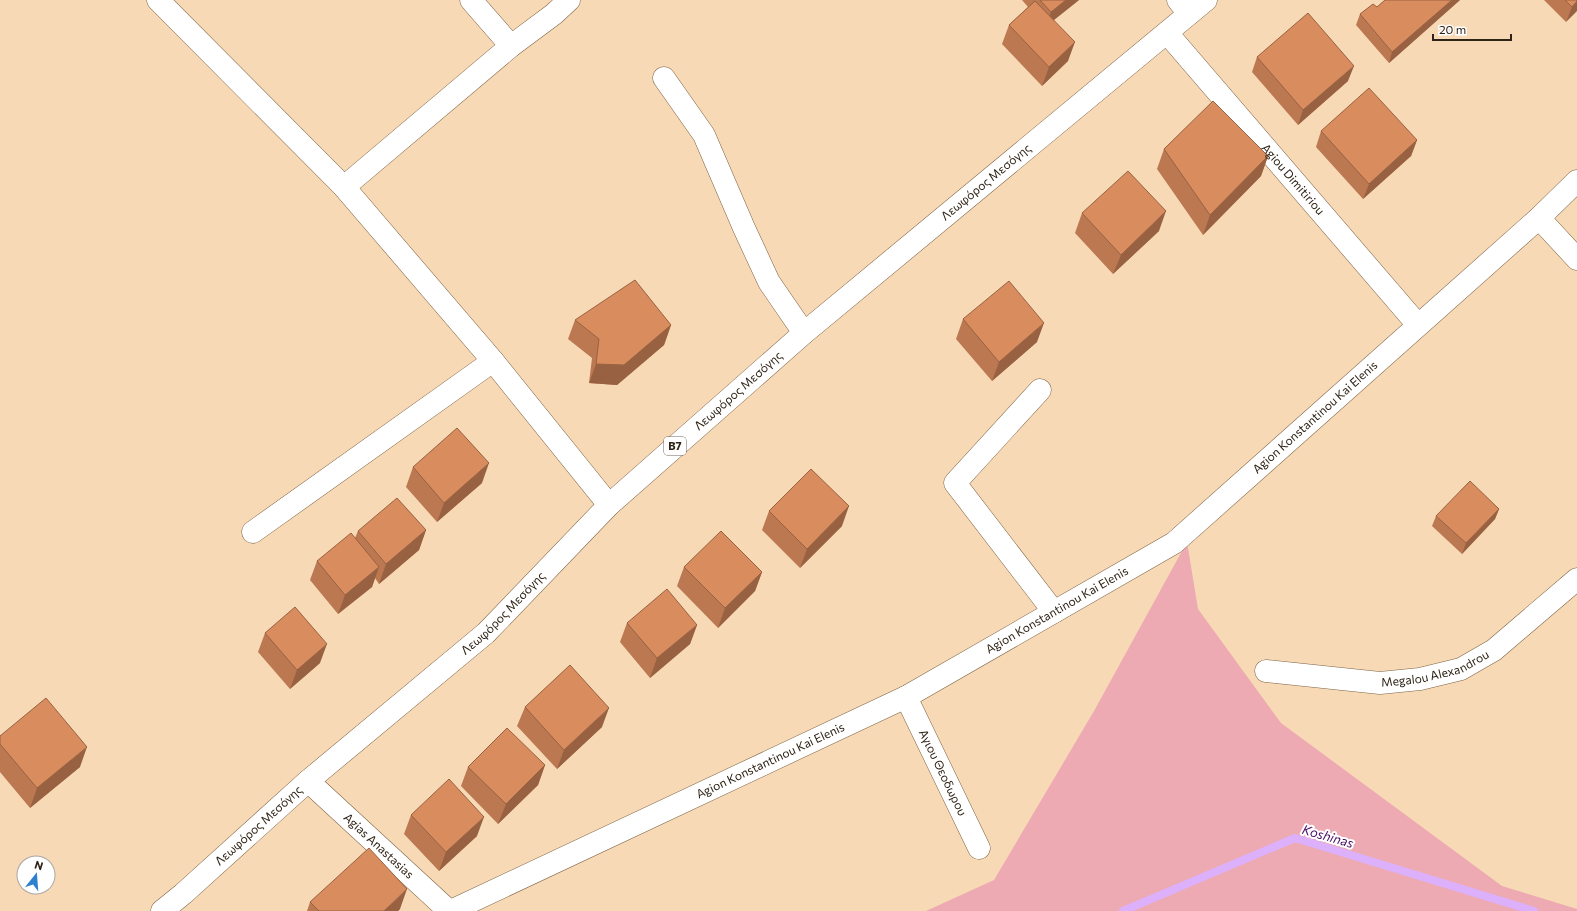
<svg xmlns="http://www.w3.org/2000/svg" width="1577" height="911" font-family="Commissioner,sans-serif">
	<rect width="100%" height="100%" fill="#f7d9b6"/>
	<path fill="#edaab2" d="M 1187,542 L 1198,609 L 1281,723 L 1502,886 L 1577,909 L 1577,911 L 926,911 L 994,880 L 1094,711 Z"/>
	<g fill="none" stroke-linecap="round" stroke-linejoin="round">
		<path stroke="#dcb0fb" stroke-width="8" d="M 1123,911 L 1295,838 L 1534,911"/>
		<g stroke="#7d6344" stroke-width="23">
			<g id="minor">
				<path d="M 158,0 L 344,187 L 493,361 L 609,505"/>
				<path d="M 471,0 L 511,46"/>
				<path d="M 1178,0 L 1189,14"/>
				<path id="s1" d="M 1167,33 L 1418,325"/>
				<path d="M 664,78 L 704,135 L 744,228 L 769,282 L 804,333"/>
				<path d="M 344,187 L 511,46 L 554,14 L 569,0"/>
				<path d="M 1539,218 L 1577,259"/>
				<path d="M 1040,390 L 955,483 L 1054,612"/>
				<path d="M 253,532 L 493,361"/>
				<path id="s2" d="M 1266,671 L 1380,683 L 1420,679 L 1461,669 L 1494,650 L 1577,579"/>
				<path id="s3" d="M 906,697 L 979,848"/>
				<path id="s4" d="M 308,781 L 449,911"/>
				<path id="s5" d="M 451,911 L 906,697 L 1174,543 L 1539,218 L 1577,181"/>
			</g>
		</g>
		<g stroke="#7d6344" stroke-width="23">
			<g id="major">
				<path id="s6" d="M 162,911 L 183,894 L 308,781 L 486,633 L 609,505 L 804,333 L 1206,0"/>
			</g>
		</g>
		<use href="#minor" stroke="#fff" stroke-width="22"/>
		<use href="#major" stroke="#fff" stroke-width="22"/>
	</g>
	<path fill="#bb7851" d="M 1022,0 L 1079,0 L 1054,20 L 1068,61 L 1042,86 L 1002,44 L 1009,25 L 1028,7 Z
		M 1385,0 L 1460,0 L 1389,63 L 1356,25 L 1360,14 L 1377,7 Z
		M 1544,0 L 1577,0 L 1566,22 Z
		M 1257,57 L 1348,81 L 1298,125 L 1252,72 Z
		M 1321,131 L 1417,140 L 1411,156 L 1363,199 L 1316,147 Z
		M 1164,149 L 1268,156 L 1261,176 L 1203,235 L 1157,169 Z
		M 1082,213 L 1159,231 L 1113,274 L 1075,233 Z
		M 963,319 L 1037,342 L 992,381 L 956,339 Z
		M 575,320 L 671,325 L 664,345 L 617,385 L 589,383 L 592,358 L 568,339 Z
		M 413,467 L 482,483 L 437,522 L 406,487 Z
		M 1499,509 L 1495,519 L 1462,554 L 1432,526 L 1436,516 Z
		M 769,511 L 842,526 L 800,568 L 762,530 Z
		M 426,530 L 419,550 L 379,584 L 375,578 L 372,587 L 338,614 L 310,580 L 317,561 L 355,538 L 358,531 Z
		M 684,567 L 762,572 L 755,591 L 718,628 L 677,586 Z
		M 627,623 L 697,625 L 690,644 L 650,678 L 620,642 Z
		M 265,633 L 320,663 L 290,689 L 258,652 Z
		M 525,707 L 602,727 L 557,769 L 517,726 Z
		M 0,736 L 80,767 L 30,808 L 0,772 Z
		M 545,765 L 538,785 L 498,824 L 461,786 L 468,767 Z
		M 411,815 L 477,836 L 439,871 L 404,834 Z
		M 310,902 L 400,909 L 398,911 L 307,911 Z"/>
	<path fill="#986242" d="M 1066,0 L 1079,0 L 1045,27 L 1051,12 Z
		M 1452,0 L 1460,0 L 1389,63 L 1392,52 Z
		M 1577,1 L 1577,11 L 1566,22 L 1572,7 Z
		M 1075,42 L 1068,61 L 1042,86 L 1049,67 Z
		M 1354,66 L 1348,81 L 1298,125 L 1303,110 Z
		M 1417,140 L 1411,156 L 1363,199 L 1369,184 Z
		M 1268,156 L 1261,176 L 1203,235 L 1210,215 Z
		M 1166,211 L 1159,231 L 1113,274 L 1121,255 Z
		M 1044,323 L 1037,342 L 992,381 L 999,362 Z
		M 671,325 L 664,345 L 617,385 L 589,383 L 596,364 Z
		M 489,463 L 482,483 L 437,522 L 444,503 Z
		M 849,506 L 842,526 L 800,568 L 807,549 Z
		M 1499,509 L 1495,519 L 1462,554 L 1466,543 Z
		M 426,530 L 419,550 L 379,584 L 386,564 Z
		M 379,567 L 372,587 L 338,614 L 345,595 Z
		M 762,572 L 755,591 L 718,628 L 725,608 Z
		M 697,625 L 690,644 L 650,678 L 657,658 Z
		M 327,644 L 320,663 L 290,689 L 297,670 Z
		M 609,708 L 602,727 L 557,769 L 564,750 Z
		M 87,747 L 80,767 L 30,808 L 37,788 Z
		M 545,765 L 538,785 L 498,824 L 506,804 Z
		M 484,817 L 477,836 L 439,871 L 446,852 Z
		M 407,889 L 400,909 L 398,911 L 384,911 Z"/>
	<path fill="#d98c5e" stroke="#986242" d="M 1040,0 L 1066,0 L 1051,12 Z
		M 1385,0 L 1452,0 L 1392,52 L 1360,14 L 1373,4 L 1377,7 Z
		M 1565,0 L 1577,0 L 1577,1 L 1572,7 Z
		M 1035,1 L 1075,42 L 1049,67 L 1009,25 Z
		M 1308,13 L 1354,66 L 1303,110 L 1257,57 Z
		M 1369,88 L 1417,140 L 1369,184 L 1321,131 Z
		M 1213,101 L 1268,156 L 1210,215 L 1164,149 Z
		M 1128,171 L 1166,211 L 1121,255 L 1082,213 Z
		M 635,280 L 671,325 L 624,365 L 596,364 L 599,339 L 575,320 Z
		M 1009,281 L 1044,323 L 999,362 L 963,319 Z
		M 457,428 L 489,463 L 444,503 L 413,467 Z
		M 811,469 L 849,506 L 807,549 L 769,511 Z
		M 1470,481 L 1499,509 L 1466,543 L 1436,516 Z
		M 397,498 L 426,530 L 386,564 L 358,531 Z
		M 721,531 L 762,572 L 725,608 L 684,567 Z
		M 351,533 L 379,567 L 345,595 L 317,561 Z
		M 667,589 L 697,625 L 657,658 L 627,623 Z
		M 295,607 L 327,644 L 297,670 L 265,633 Z
		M 570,665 L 609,708 L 564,750 L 525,707 Z
		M 46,698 L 87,747 L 37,788 L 0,744 L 0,736 Z
		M 507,728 L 545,765 L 506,804 L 468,767 Z
		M 449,779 L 484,817 L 446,852 L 411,815 Z
		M 369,848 L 407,889 L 384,911 L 319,911 L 310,902 Z"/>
	<g text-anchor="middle" stroke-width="4" stroke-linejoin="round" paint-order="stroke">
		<rect fill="#fff" stroke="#6d655c" stroke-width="1" x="664" y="437" width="22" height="18" rx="3"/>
		<g font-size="11" font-weight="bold" fill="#2e2316">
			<text x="675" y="450">B7</text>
		</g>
		<g font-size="12" fill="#2e2316" stroke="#fff">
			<text dy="4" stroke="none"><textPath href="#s1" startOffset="193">Agiou Dimitiriou</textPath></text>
			<text dy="4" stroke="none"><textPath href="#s6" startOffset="1101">Λεωφόρος Μεσόγης</textPath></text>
			<text dy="4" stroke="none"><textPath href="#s6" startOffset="777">Λεωφόρος Μεσόγης</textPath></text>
			<text dy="4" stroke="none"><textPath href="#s5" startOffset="1001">Agion Konstantinou Kai Elenis</textPath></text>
			<text dy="4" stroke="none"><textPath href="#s5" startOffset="677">Agion Konstantinou Kai Elenis</textPath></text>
			<text dy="4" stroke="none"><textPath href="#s6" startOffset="453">Λεωφόρος Μεσόγης</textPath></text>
			<text dy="4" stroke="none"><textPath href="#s2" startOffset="172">Megalou Alexandrou</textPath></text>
			<text dy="4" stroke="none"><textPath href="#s5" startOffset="353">Agion Konstantinou Kai Elenis</textPath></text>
			<text dy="4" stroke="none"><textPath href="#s3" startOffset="84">Αγιου Θεοδωρου</textPath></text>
			<text dy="4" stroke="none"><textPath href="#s6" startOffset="129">Λεωφόρος Μεσόγης</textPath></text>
			<text dy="4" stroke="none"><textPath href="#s4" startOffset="96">Agias Anastasias</textPath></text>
		</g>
		<g font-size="13" font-style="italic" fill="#4b1168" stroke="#fff">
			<text transform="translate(1328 836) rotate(16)" y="5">Koshinas</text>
		</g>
	</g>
	<g transform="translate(36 875) rotate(17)"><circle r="19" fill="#ffffff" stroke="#aba7a2"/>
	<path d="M0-3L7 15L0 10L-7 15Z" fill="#2f81d0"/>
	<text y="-6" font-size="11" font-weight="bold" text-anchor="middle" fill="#2e2316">N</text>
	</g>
	<path d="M1433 34v6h78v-6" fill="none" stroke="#2e2316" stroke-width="2"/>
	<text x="1439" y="34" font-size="12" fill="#2e2316" stroke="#ffffff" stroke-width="3" paint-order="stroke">20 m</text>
</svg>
